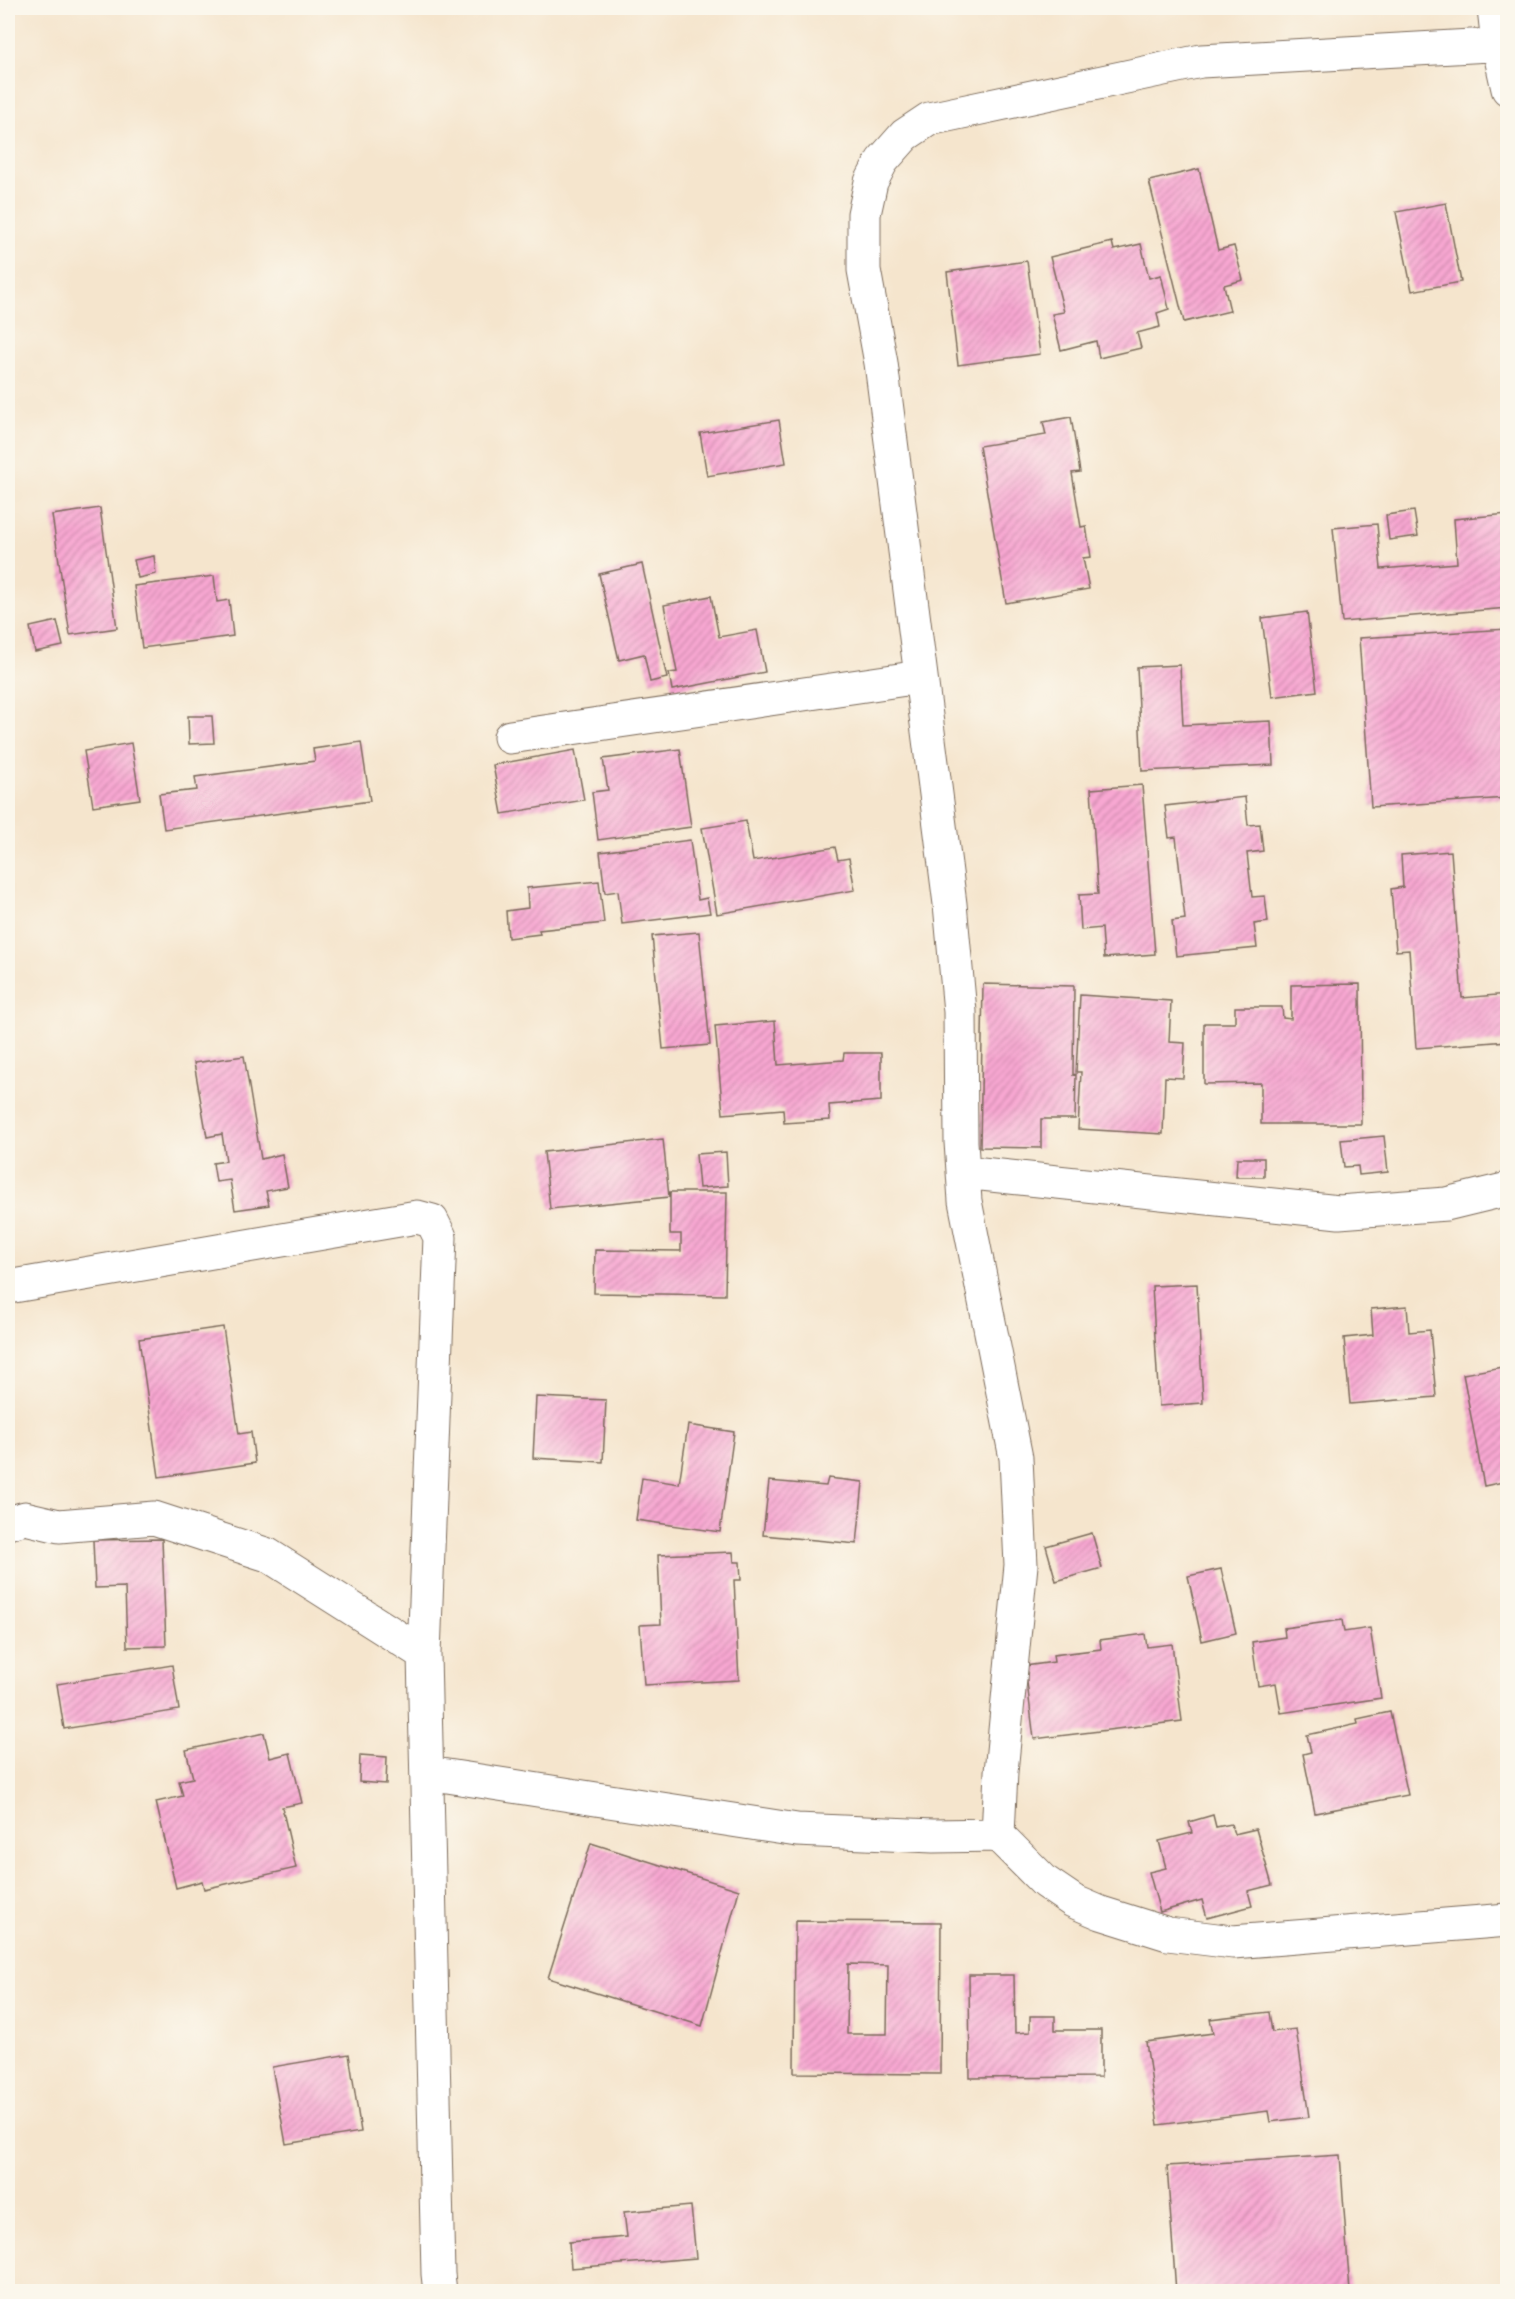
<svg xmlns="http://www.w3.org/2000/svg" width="1515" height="2299" font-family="'Patrick Hand',sans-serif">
	<defs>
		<pattern id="building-hatch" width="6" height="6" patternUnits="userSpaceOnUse" patternTransform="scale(1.5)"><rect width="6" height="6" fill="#f8a7d2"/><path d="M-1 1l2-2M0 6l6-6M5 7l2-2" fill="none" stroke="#ca88aa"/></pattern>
	</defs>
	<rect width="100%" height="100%" fill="#fbf7ec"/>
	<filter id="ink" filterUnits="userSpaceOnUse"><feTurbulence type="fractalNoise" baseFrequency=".0167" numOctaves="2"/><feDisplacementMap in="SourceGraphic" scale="12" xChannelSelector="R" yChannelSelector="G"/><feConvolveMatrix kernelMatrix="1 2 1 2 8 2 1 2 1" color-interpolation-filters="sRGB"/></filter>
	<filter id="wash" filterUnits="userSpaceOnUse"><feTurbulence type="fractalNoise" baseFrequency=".008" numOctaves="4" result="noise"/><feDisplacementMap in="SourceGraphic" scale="24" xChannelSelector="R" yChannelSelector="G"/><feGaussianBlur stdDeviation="1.35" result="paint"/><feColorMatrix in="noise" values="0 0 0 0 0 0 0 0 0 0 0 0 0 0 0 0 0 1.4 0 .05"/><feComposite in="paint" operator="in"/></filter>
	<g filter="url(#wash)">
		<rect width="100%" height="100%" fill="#f5e5cd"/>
		<g id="blocks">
			<path fill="url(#building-hatch)" fill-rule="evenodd" d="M 1199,169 L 1218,250 L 1234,246 L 1243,280 L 1224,285 L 1230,311 L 1184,322 L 1149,181 Z
				M 1446,203 L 1461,282 L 1412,291 L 1396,212 Z
				M 1112,242 L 1114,250 L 1141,244 L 1149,278 L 1161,275 L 1169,309 L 1157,313 L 1160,327 L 1137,333 L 1141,348 L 1099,358 L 1096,341 L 1061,350 L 1052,314 L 1064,312 L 1050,257 Z
				M 1027,261 L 1040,354 L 958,365 L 947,272 Z
				M 1071,417 L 1080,472 L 1072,473 L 1081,527 L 1086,526 L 1091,557 L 1083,558 L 1089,589 L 1006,603 L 979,446 L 1046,435 L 1043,422 Z
				M 779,420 L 786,463 L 707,476 L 700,433 Z
				M 100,508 L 117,628 L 70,635 L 52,515 Z
				M 1414,511 L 1418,536 L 1389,540 L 1386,515 Z
				M 1508,514 L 1508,608 L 1342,622 L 1333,528 L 1377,524 L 1381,569 L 1457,563 L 1454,519 Z
				M 154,556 L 156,574 L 138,578 L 134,560 Z
				M 642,564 L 667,678 L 650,682 L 644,654 L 619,660 L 599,574 Z
				M 214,576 L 217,602 L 229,600 L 233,636 L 142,648 L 134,586 Z
				M 711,596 L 719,637 L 757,630 L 765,672 L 672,690 L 669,673 L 677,672 L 664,605 Z
				M 1307,612 L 1317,691 L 1272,697 L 1262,618 Z
				M 57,621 L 63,646 L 35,652 L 30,627 Z
				M 1508,629 L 1508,798 L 1371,807 L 1359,638 Z
				M 1180,665 L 1183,725 L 1271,721 L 1273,765 L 1142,771 L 1137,667 Z
				M 188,716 L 212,716 L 214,743 L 189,744 Z
				M 361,742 L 370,801 L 164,829 L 159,794 L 197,790 L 195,777 L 315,761 L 313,749 Z
				M 131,743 L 140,799 L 93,806 L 84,751 Z
				M 680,749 L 691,827 L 598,840 L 592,792 L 608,790 L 603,759 Z
				M 575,750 L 584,800 L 502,814 L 493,765 Z
				M 1142,785 L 1155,954 L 1104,958 L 1102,928 L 1081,930 L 1079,895 L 1098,894 L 1091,789 Z
				M 1245,797 L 1248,825 L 1260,824 L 1263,851 L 1247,853 L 1252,897 L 1265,896 L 1268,922 L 1254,924 L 1257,948 L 1176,956 L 1172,921 L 1185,919 L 1176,837 L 1169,838 L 1165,806 Z
				M 746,821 L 753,861 L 835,847 L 838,860 L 849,858 L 855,890 L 717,914 L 702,828 Z
				M 690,840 L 698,900 L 707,898 L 710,913 L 622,924 L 618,891 L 605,893 L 600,852 Z
				M 1451,851 L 1462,998 L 1508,994 L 1508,1041 L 1416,1048 L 1409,950 L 1396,951 L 1391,889 L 1403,887 L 1401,855 Z
				M 599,881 L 604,923 L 539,930 L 540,934 L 508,938 L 506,911 L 528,908 L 527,888 Z
				M 699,932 L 710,1045 L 663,1049 L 652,936 Z
				M 983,984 L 1074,986 L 1073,1075 L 1076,1074 L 1075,1119 L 1041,1119 L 1041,1148 L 980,1147 Z
				M 1360,984 L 1361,1124 L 1261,1124 L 1261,1083 L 1204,1084 L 1204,1023 L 1235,1023 L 1235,1007 L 1282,1007 L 1283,1018 L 1291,1019 L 1291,985 Z
				M 1080,995 L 1171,1001 L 1169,1042 L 1185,1043 L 1183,1078 L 1165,1077 L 1163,1134 L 1078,1129 L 1081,1072 L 1076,1072 Z
				M 775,1021 L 778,1065 L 843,1060 L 844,1053 L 881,1053 L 881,1101 L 829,1105 L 830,1120 L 784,1123 L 783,1109 L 723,1114 L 715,1026 Z
				M 244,1056 L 261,1159 L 282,1154 L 288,1187 L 266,1191 L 269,1205 L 235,1210 L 230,1180 L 216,1182 L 213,1163 L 226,1161 L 222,1134 L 207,1137 L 194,1063 Z
				M 1384,1136 L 1388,1172 L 1359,1175 L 1358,1166 L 1344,1167 L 1341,1140 Z
				M 663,1139 L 669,1197 L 550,1209 L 544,1152 Z
				M 726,1152 L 728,1186 L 699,1188 L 696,1154 Z
				M 1237,1158 L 1264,1158 L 1264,1177 L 1236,1177 Z
				M 670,1192 L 727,1192 L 725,1295 L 594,1293 L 595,1250 L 681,1251 L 681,1234 L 670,1234 Z
				M 1197,1284 L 1203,1403 L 1159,1406 L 1152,1286 Z
				M 1407,1306 L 1409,1332 L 1430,1330 L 1436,1397 L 1350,1404 L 1344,1338 L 1373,1335 L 1371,1309 Z
				M 223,1327 L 239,1434 L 251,1432 L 255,1463 L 159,1477 L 139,1339 Z
				M 1508,1366 L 1508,1481 L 1484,1486 L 1463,1374 Z
				M 536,1397 L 606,1400 L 603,1462 L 533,1458 Z
				M 688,1425 L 734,1432 L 720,1532 L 636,1520 L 642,1478 L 679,1484 Z
				M 828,1478 L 863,1482 L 857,1544 L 763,1535 L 769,1481 L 826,1486 Z
				M 1092,1533 L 1102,1568 L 1056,1581 L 1046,1546 Z
				M 162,1539 L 166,1646 L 127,1647 L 125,1587 L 95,1588 L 93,1540 Z
				M 733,1552 L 734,1562 L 740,1562 L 741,1580 L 734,1580 L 739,1680 L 644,1685 L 640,1625 L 661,1624 L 658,1555 Z
				M 1221,1569 L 1236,1633 L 1202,1641 L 1188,1576 Z
				M 1342,1620 L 1344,1632 L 1370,1628 L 1381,1698 L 1281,1713 L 1276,1683 L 1258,1686 L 1252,1642 L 1285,1637 L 1284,1628 Z
				M 1145,1634 L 1147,1647 L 1172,1644 L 1182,1721 L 1034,1739 L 1025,1666 L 1054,1662 L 1053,1655 L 1101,1649 L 1100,1640 Z
				M 172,1665 L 179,1710 L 64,1729 L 57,1684 Z
				M 1390,1712 L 1408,1795 L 1315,1813 L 1303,1754 L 1311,1752 L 1307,1735 L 1358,1724 L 1357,1719 Z
				M 264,1733 L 270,1758 L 290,1753 L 302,1803 L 282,1807 L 296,1868 L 204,1889 L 202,1881 L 176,1888 L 156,1802 L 183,1796 L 179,1781 L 193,1778 L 186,1750 Z
				M 360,1755 L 387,1757 L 386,1784 L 359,1782 Z
				M 1213,1815 L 1216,1827 L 1231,1824 L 1234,1834 L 1256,1829 L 1272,1885 L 1248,1891 L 1252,1906 L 1207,1918 L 1202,1900 L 1160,1912 L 1149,1872 L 1166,1868 L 1159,1841 L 1192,1833 L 1189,1822 Z
				M 591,1843 L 739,1890 L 702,2026 L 548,1978 Z
				M 795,1921 L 941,1922 L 940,2074 L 794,2073 ZM 848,1964 L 888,1965 L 887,2034 L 847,2034 Z
				M 969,1975 L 1014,1975 L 1015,2033 L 1030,2032 L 1030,2016 L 1055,2016 L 1055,2030 L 1101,2030 L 1101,2077 L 970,2078 Z
				M 1269,2012 L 1272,2032 L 1296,2029 L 1309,2117 L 1270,2122 L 1268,2111 L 1158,2125 L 1146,2042 L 1213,2033 L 1210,2019 Z
				M 349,2054 L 361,2132 L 286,2144 L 272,2067 Z
				M 1340,2155 L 1350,2292 L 1176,2292 L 1167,2166 Z
				M 691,2206 L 696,2258 L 571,2268 L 569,2242 L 627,2237 L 624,2212 Z"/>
		</g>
	</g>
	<g filter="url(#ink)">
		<use href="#blocks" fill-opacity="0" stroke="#7c6b5b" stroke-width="1.5"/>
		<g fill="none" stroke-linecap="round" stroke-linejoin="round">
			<g stroke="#7c6b5b" stroke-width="35">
				<path id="minor" d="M 1494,8 L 1498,44 L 1508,89
					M 510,737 L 920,677
					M 963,1172 L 1339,1212 L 1446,1204 L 1508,1189
					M 8,1287 L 417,1217 L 432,1221 L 440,1237 L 424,1654
					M 8,1523 L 25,1518 L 59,1526 L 154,1518 L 268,1555 L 424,1654 L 438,2274 L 440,2292
					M 428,1773 L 797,1830 L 933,1836 L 998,1835 L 1045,1882 L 1073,1901 L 1101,1913 L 1168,1934 L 1233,1942 L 1508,1920
					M 998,1835 L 1001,1772 L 1021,1565 L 1016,1458 L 965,1201 L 961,1142 L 960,1012 L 950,904 L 881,363 L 864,270 L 864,214 L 871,182 L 882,161 L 905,135 L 929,119 L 1201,61 L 1508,44"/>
			</g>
			<use href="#minor" stroke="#fff" stroke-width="33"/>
		</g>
	</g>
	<rect width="1515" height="2299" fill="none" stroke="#fbf7ec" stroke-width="30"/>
</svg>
